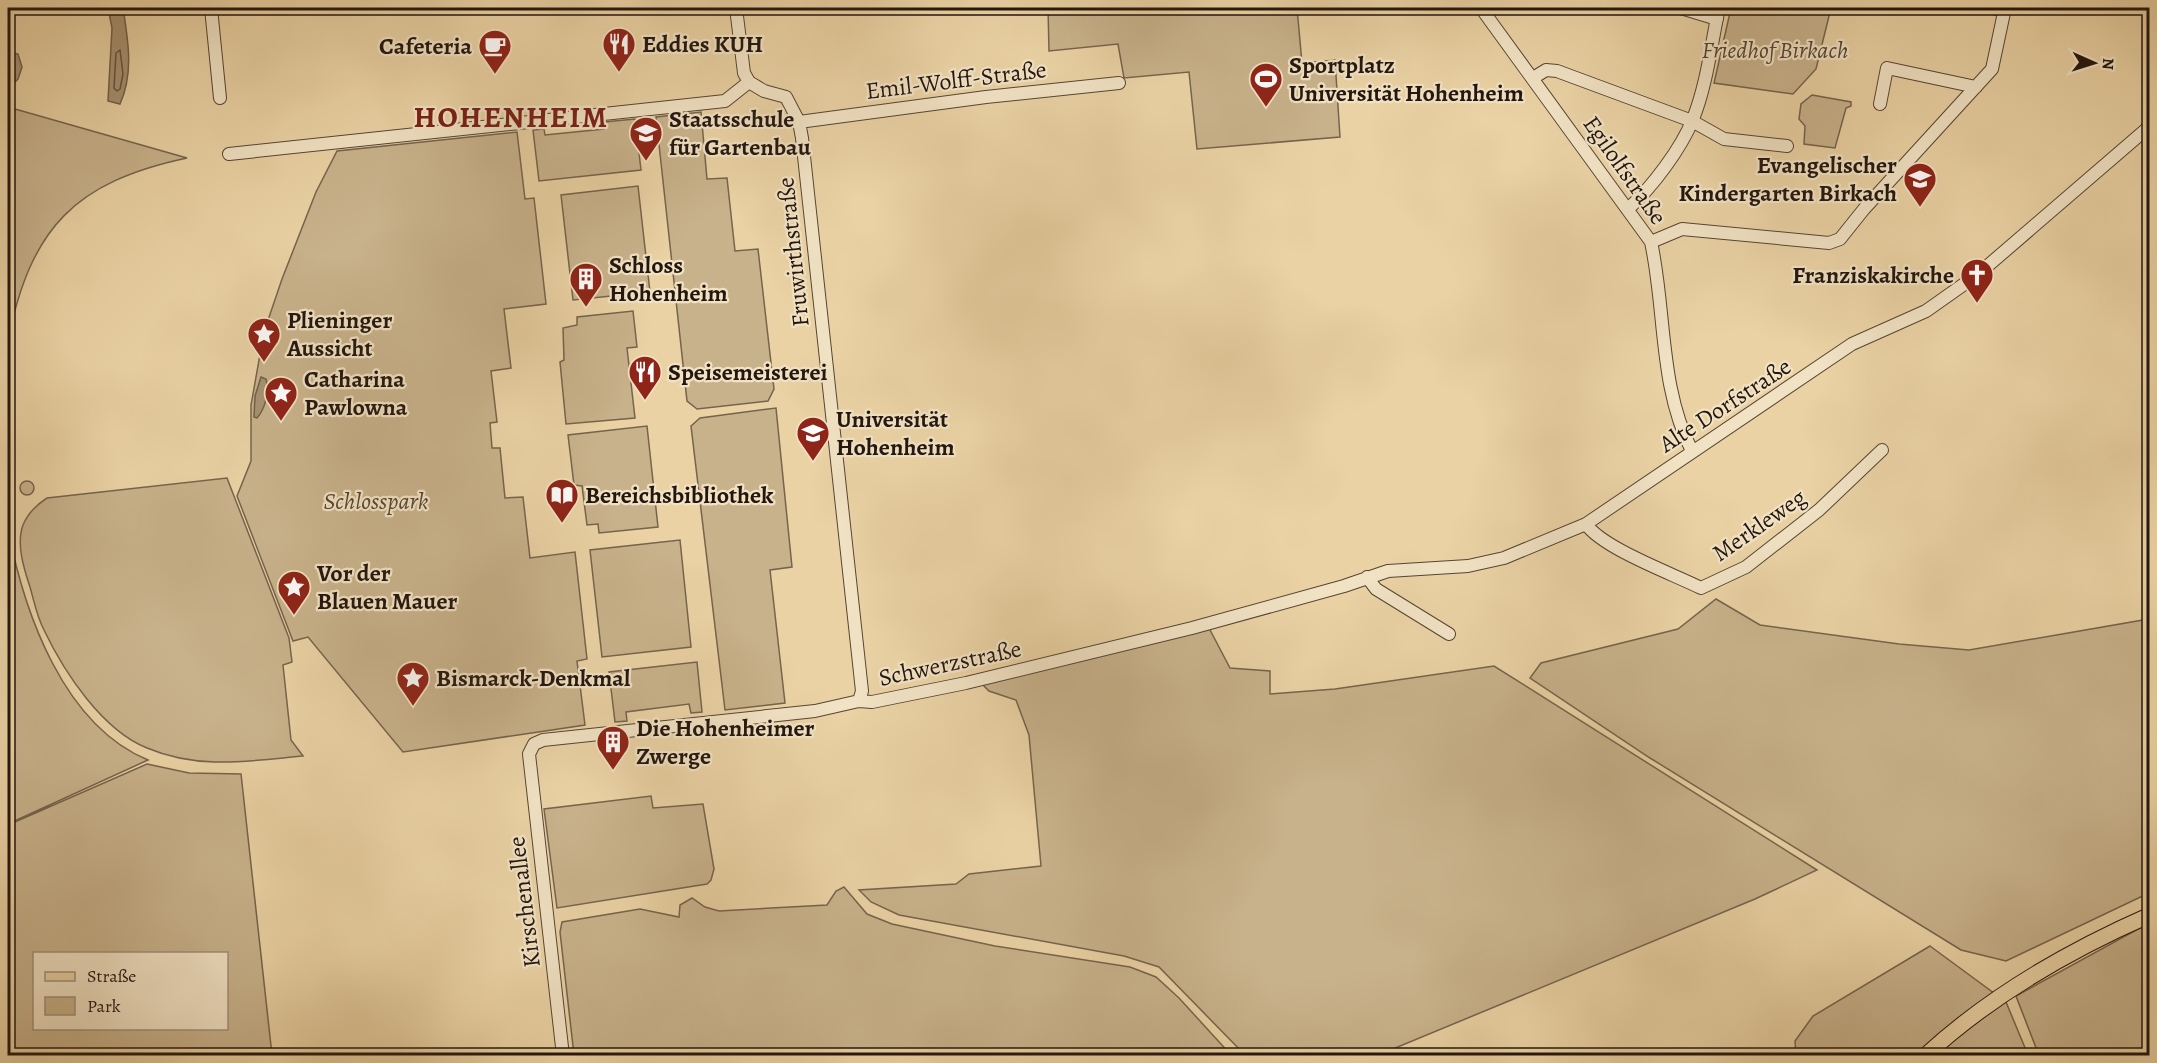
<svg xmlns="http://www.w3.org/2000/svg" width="2157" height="1063" font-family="Alegreya,serif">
	<rect width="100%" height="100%" fill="#ead2a4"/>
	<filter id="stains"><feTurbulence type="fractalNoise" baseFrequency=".00333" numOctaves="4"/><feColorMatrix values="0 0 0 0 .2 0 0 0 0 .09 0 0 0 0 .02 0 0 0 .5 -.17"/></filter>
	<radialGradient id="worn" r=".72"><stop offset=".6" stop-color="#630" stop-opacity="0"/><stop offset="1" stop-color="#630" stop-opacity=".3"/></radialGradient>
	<path fill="#c8b28b" stroke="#75644d" stroke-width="1.5" fill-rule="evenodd" d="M 1035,8 L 1297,8 L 1302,63 L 1335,60 L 1340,137 L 1197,149 L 1189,72 L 1124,78 L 1118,44 L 1049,51 L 1048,8 Z
		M 1731,8 L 1831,8 L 1816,69 L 1793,94 L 1714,83 Z
		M 1812,95 L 1851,102 L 1851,106 L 1846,108 L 1835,148 L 1804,144 L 1805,126 L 1799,119 L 1801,104 Z
		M 8,107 L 187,158 C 75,182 31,227 8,340 Z
		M 701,112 L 707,179 L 727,178 L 735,251 L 758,249 L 774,389 L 768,401 L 697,409 L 687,401 L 656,117 Z
		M 635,119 L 641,170 L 539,181 L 533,130 L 544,129 L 545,135 L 604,129 L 604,122 Z
		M 517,132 L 525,199 L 534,198 L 546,304 L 504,309 L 511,368 L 491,371 L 497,422 L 490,423 L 492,448 L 500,448 L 505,498 L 523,497 L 530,558 L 575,552 L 587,659 L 577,661 L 585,725 L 403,752 L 308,637 L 293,641 L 237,496 L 251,461 L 251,405 L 264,332 L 282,279 L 316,192 L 337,151 Z
		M 638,186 L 650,292 L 573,300 L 561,195 Z
		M 633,311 L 637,347 L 627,348 L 635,418 L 566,424 L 560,362 L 564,360 L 563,328 L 577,325 L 577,317 Z
		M 776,408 L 792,567 L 770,570 L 785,703 L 725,710 L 691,426 L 700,418 Z
		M 647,426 L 658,527 L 599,533 L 598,524 L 587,525 L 582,486 L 574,485 L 568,435 Z
		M 227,478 L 289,638 L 292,662 L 283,665 L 291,740 L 303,756 C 249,761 199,770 147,748 C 102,730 64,672 44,630 C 37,617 34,601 30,587 C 24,569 16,544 23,525 C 28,513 36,505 47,498 Z
		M20 488a7 7 0 1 1 14 0a7 7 0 1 1-14 0Z
		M 8,529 C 24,612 63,725 148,760 L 8,824 Z
		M 680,540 L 691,647 L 602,657 L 590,550 Z
		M 1716,599 L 1760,625 L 1899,644 L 1969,650 L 2149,619 L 2149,893 L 2006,961 L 1961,950 L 1650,758 L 1530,678 L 1541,663 L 1678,629 Z
		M 1209,628 L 1230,668 L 1270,671 L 1270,694 L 1335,689 L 1494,666 L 1817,870 L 1755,899 L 1376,1056 L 1245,1055 L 1159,967 L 1124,956 L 899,915 L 871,902 L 859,890 L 956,884 L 969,874 L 1041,866 L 1029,735 L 1016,700 L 989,691 L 982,684 Z
		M 697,662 L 702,712 L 691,713 L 689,704 L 626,712 L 627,721 L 615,722 L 609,672 Z
		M 147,764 L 189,773 L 241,774 L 272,1055 L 8,1055 L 8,825 ZM 34,954 L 226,954 L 226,1028 L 34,1028 Z
		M 651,796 L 653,808 L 703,804 L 714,869 L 711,880 L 707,884 L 557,908 L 544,809 Z
		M 844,887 L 867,914 L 892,924 L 995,946 L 1130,967 L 1156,977 L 1179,998 L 1231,1055 L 574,1055 L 560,932 L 562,922 L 640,909 L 679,917 L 680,905 L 692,898 L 705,907 L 719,911 L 827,905 L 836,891 Z
		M 2149,923 L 2149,1046 L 2124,1055 L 2038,1053 L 2016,996 Z
		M 1930,946 L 2006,1002 L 2028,1055 L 1796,1055 L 1795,1041 L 1813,1016 Z"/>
	<path fill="#a69271" stroke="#71604a" stroke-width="1.5" d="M 108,8 L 123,8 C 128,40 134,73 120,104 L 108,101 L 112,28 Z
		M 8,51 L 18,54 L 22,67 L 18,79 L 8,89 Z
		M 261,377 L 266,379 C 270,391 265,409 257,418 L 254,417 L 255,396 Z"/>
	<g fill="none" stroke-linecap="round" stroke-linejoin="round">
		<path stroke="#645440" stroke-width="1.5" d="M 120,50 L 123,74 L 120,89 L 117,91 L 114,88 L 116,53 Z"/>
		<g stroke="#544534" stroke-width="14">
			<path id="minor" d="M 211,8 L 220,98
				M 736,8 L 744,73 L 749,82 L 764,91 L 786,97 L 799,122 L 802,138 L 862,691 L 859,701
				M 1481,8 L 1651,242 C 1666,311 1659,388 1692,451
				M 1681,8 L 1717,19
				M 1993,8 L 2005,10
				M 1533,78 L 1546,70 L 1557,71 L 1692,121 L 1724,139 L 1787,146
				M 1880,104 L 1887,68 L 1976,87
				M 799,122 L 986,97 L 1119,83
				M 229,154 L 725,101 L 749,82
				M 1629,208 C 1652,187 1681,149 1693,119 C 1707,84 1711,45 1719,8
				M 1651,242 L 1682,229 L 1829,243 L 1840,239 L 1864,209 L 1992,69 L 2005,8
				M 1586,524 C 1602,548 1673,574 1701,588 L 1746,567 L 1819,510 L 1882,450
				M 1367,577 L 1376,589 L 1449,634
				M 563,1056 L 529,754 L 534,744 L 543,740 L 815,711 L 859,701 L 872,702 L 966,683 L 1192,628 L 1344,586 L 1388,571 L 1468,566 L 1504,558 L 1586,524 L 1852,344 L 1926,311 L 1977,275 L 2150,126"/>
		</g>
		<g stroke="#22160f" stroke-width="17">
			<path id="major" d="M 1925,1056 C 1991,995 2068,951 2150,915"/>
		</g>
		<use href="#minor" stroke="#f1e2c4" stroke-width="12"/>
		<use href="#major" stroke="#ead2a4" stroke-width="15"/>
	</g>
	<defs>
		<g id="restaurant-pin" transform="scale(1.725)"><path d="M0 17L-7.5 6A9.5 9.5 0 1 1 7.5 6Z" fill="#8f2418" stroke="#f1e2c4"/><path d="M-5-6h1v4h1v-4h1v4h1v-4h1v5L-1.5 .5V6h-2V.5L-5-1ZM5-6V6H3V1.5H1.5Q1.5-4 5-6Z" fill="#fff"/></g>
		<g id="cafe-pin" transform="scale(1.725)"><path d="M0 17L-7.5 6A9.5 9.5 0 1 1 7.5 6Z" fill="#8f2418" stroke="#f1e2c4"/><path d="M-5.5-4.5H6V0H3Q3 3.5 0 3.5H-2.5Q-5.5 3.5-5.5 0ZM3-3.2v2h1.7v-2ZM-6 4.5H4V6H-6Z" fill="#fff"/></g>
		<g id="stadium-pin" transform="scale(1.725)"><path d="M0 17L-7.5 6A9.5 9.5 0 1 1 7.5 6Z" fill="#8f2418" stroke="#f1e2c4"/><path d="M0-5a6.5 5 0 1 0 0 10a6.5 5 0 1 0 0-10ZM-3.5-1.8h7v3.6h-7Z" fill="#fff"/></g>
		<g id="university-pin" transform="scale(1.725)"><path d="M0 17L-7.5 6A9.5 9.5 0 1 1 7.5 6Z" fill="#8f2418" stroke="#f1e2c4"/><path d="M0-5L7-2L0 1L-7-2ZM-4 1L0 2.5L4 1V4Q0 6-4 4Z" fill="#fff"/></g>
		<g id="school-pin" transform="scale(1.725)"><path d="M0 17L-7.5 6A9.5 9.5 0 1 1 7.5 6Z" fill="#8f2418" stroke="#f1e2c4"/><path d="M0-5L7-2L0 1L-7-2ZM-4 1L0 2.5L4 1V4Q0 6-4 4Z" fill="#fff"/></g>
		<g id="church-pin" transform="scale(1.725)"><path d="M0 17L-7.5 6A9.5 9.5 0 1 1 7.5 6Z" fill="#8f2418" stroke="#f1e2c4"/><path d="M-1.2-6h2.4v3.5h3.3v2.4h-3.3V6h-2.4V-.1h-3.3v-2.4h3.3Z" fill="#fff"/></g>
		<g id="building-pin" transform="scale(1.725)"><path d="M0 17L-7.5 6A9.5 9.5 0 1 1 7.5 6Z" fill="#8f2418" stroke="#f1e2c4"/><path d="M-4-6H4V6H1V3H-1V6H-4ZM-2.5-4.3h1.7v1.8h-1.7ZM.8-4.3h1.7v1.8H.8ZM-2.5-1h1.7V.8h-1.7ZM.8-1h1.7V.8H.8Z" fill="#fff"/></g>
		<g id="sight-pin" transform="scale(1.725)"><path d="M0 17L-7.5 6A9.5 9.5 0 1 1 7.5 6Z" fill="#8f2418" stroke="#f1e2c4"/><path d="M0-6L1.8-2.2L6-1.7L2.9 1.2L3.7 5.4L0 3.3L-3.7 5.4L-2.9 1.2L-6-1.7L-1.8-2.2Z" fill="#fff"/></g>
		<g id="library-pin" transform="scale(1.725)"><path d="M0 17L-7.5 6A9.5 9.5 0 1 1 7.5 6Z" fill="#8f2418" stroke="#f1e2c4"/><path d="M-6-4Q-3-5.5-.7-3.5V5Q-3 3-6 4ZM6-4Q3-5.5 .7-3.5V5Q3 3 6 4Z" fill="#fff"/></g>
	</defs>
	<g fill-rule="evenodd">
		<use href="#restaurant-pin" x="619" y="44"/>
		<use href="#cafe-pin" x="495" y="46"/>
		<use href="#stadium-pin" x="1266" y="79"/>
		<use href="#university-pin" x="646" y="133"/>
		<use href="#school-pin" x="1920" y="179"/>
		<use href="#church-pin" x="1977" y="275"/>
		<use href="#building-pin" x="586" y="279"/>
		<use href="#sight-pin" x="264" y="334"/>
		<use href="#restaurant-pin" x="645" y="372"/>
		<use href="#sight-pin" x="281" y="393"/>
		<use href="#university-pin" x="813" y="433"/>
		<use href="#library-pin" x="562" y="495"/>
		<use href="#sight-pin" x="294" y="587"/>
		<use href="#sight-pin" x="413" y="678"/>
		<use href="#building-pin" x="613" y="742"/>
	</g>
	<g text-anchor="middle" stroke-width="4.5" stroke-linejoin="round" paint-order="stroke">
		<g font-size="24" font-weight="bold" fill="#22160f" stroke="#f1e2c4" text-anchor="start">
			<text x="642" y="52">Eddies KUH</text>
			<text x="472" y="54" text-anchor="end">Cafeteria</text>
			<text x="1289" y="73">Sportplatz<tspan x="1289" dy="28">Universität Hohenheim</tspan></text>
			<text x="669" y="127">Staatsschule<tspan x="669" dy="28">für Gartenbau</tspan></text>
			<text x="1897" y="173" text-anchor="end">Evangelischer<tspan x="1897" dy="28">Kindergarten Birkach</tspan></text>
			<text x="609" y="273">Schloss<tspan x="609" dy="28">Hohenheim</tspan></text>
			<text x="1954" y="283" text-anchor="end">Franziskakirche</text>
			<text x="287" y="328">Plieninger<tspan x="287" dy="28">Aussicht</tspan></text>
			<text x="668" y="380">Speisemeisterei</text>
			<text x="304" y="387">Catharina<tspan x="304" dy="28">Pawlowna</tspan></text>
			<text x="836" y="427">Universität<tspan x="836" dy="28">Hohenheim</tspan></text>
			<text x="585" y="503">Bereichsbibliothek</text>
			<text x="317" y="581">Vor der<tspan x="317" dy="28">Blauen Mauer</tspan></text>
			<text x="436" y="686">Bismarck-Denkmal</text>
			<text x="636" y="736">Die Hohenheimer<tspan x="636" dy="28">Zwerge</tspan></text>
		</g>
		<g font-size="24" font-style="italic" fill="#544534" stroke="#f1e2c4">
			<text x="1775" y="58">Friedhof Birkach</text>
			<text x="376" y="509">Schlosspark</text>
		</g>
		<g font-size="24" fill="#22160f" stroke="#f1e2c4">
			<text transform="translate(956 80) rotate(-7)" y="8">Emil-Wolff-Straße</text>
			<text transform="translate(1625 170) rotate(55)" y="8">Egilolfstraße</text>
			<text transform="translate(793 252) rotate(-96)" y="8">Fruwirthstraße</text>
			<text transform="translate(1725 405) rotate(-33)" y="8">Alte Dorfstraße</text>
			<text transform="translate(1759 525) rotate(-35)" y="8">Merkleweg</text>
			<text transform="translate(950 663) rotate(-12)" y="8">Schwerzstraße</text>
			<text transform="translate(524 902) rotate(-97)" y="8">Kirschenallee</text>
		</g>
		<g font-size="30" font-weight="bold" letter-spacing="1.5" fill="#7a1f14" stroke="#f1e2c4">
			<text x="511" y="127">HOHENHEIM</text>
		</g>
	</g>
	<rect width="2157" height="1063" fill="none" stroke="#ead2a4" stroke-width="30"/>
	<rect x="9" y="9" width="2139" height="1045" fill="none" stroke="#22160f" stroke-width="3"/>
	<rect x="15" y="15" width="2127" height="1033" fill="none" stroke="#22160f" stroke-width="1.5"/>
	<rect x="33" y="952" width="195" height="78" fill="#f1e2c4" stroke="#9e907c" stroke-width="1.5"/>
	<rect x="45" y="972" width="30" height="9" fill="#ead2a4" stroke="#9e907c" stroke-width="1.5"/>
	<text x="87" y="982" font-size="18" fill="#22160f">Straße</text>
	<rect x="45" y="997" width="30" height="18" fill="#c8b28b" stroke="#9e907c" stroke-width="1.5"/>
	<text x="87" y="1012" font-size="18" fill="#22160f">Park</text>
	<g transform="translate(2094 63) rotate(93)" stroke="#f1e2c4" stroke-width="4.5" paint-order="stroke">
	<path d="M0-4.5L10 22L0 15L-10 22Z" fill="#22160f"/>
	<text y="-9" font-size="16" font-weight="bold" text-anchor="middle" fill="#22160f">N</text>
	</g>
	<rect width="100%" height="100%" filter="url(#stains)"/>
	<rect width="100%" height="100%" fill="url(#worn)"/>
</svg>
